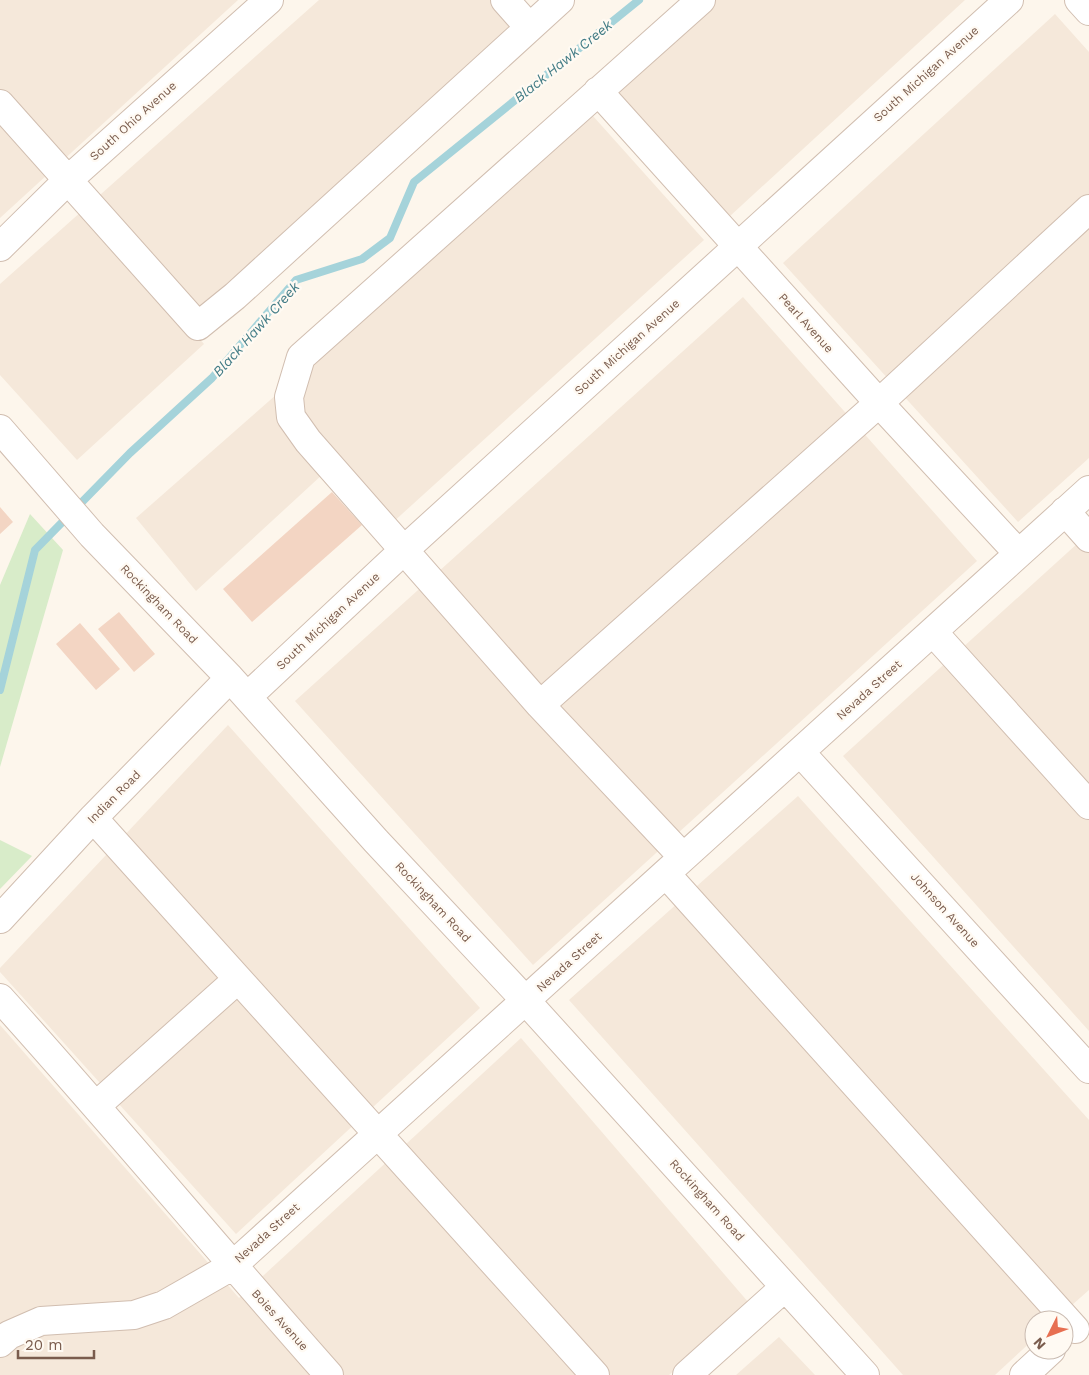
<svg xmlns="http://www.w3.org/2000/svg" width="1089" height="1375" font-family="'Work Sans',sans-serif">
	<rect width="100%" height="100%" fill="#fdf6ec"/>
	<path fill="#f5e8da" d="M 0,0 L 238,0 L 0,218 Z
		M 319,0 L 493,0 L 518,27 L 186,324 L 204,344 L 77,460 L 0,375 L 0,284 Z
		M 715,0 L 965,0 L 729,217 L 615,91 Z
		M 1055,14 L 1089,52 L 1089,458 L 1018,522 L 783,263 Z
		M 593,116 L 704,240 L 391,524 L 336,462 L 196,591 L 136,518 Z
		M 743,297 L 977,561 L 533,965 L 295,701 Z
		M 1089,533 L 1089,1031 L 843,756 Z
		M 228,725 L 480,1008 L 236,1234 L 0,972 L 0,968 Z
		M 798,796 L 1089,1120 L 1089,1290 L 1055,1320 L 1034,1320 L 1034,1339 L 995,1375 L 903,1375 L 569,1000 Z
		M 0,1025 L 239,1298 L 521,1038 L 749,1303 L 669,1375 L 0,1375 Z
		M 779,1337 L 815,1375 L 736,1375 Z"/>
	<path fill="#d8ecc9" d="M 30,514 L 63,550 L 0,767 L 0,585 Z
		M 0,840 L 32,856 L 0,889 Z"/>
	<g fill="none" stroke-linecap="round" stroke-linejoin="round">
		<path stroke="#a5d3da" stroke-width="8" d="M 0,690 L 35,550 L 130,453 L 212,378 L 296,280 L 362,259 L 390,238 L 414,182 L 639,0"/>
	</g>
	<path fill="#f3d5c3" d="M 332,492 L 362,525 L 252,622 L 223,589 Z
		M 0,507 L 13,522 L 0,534 Z
		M 119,612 L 155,654 L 134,672 L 98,629 Z
		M 80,623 L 120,669 L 96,690 L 56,644 Z"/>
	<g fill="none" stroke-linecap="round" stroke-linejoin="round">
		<g stroke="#d1beb0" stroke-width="30">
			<path id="minor" d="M 505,0 L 529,27
				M 1079,0 L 1089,11
				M 598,91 L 879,403 L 1018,553
				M 0,104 L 198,326 L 235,296 L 560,0
				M 0,247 L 68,180 L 269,0
				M 0,429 L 92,535 L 230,678 L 376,841 L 526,1001 L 865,1375
				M 1065,511 L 1089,538
				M 933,632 L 1089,805
				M 247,697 L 403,551 L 1009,0
				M 540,705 L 879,403 L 1089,209
				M 800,752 L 1089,1069
				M 93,818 L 595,1375
				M 683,857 L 540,705 L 308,441 L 291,417 L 289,397 L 301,357 L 701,0
				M 666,874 L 1075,1329
				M 0,919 L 93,818 L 230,678
				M 0,998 C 112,1122 218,1250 329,1375
				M 97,1105 L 238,979
				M 0,1343 L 9,1335 L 41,1321 L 134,1315 L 164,1305 L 232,1266 L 1089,490
				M 687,1375 L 785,1287
				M 1024,1375 L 1051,1350"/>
		</g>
		<use href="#minor" stroke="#fff" stroke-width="28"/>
	</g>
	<g text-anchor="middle" stroke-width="4.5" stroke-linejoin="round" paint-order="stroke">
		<g font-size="12" fill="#7a5c4d" stroke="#fffaf3">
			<text transform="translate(926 74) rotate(-42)" y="4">South Michigan Avenue</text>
			<text transform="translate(133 121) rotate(-42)" y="4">South Ohio Avenue</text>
			<text transform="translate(806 323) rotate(48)" y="4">Pearl Avenue</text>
			<text transform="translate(627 347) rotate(-42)" y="4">South Michigan Avenue</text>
			<text transform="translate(159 604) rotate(46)" y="4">Rockingham Road</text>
			<text transform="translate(328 621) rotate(-43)" y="4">South Michigan Avenue</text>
			<text transform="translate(869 690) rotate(-42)" y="4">Nevada Street</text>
			<text transform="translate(114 797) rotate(-45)" y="4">Indian Road</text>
			<text transform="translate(433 902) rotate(47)" y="4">Rockingham Road</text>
			<text transform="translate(945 910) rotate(48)" y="4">Johnson Avenue</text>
			<text transform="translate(569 962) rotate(-42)" y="4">Nevada Street</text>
			<text transform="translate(707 1200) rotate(48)" y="4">Rockingham Road</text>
			<text transform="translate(267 1233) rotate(-42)" y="4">Nevada Street</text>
			<text transform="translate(280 1320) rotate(48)" y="4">Boies Avenue</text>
		</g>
		<g font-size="14" font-style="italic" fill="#437c86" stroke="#fffaf3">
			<text transform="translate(563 61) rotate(-39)" y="5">Black Hawk Creek</text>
			<text transform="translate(256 329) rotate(-48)" y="5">Black Hawk Creek</text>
		</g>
	</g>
	<g transform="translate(1049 1335) rotate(228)"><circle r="24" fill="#fffaf3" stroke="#cabbb1"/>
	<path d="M0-4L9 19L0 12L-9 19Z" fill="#e76f51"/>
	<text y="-8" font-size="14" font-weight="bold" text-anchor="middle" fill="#7a5c4d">N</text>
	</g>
	<path d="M18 1350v8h76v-8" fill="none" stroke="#7a5c4d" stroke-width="2.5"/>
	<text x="25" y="1350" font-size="15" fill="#7a5c4d" stroke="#fffaf3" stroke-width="4" paint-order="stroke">20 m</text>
</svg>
